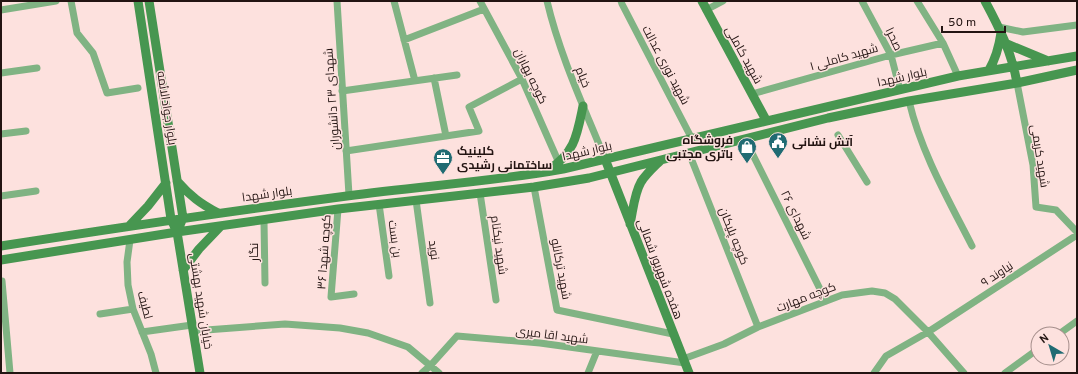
<svg xmlns="http://www.w3.org/2000/svg" width="1078" height="374" font-family="Overpass,Cairo,sans-serif">
	<rect width="100%" height="100%" fill="#fde1de"/>
	<g fill="none" stroke-linecap="round" stroke-linejoin="round">
		<path stroke="#80b383" stroke-width="7" d="M 71,1 L 77,33 L 93,53 L 107,93 L 138,88
			M 337,1 L 349,195
			M 394,1 L 415,81
			M 480,1 L 522,79 L 559,163
			M 547,1 C 560,56 584,107 605,159
			M 621,1 L 622,4 L 692,139
			M 862,1 L 891,55 L 900,90
			M 917,1 L 943,43 L 958,76
			M 1,10 L 56,1
			M 706,10 L 723,1
			M 999,27 L 1023,32 L 1077,25
			M 404,40 L 484,9
			M 1,73 L 37,68
			M 434,78 L 446,136
			M 1017,83 L 1033,165 L 1036,207 L 1056,210 L 1077,232
			M 342,91 L 457,75
			M 752,94 L 891,55 L 943,43
			M 909,101 C 921,152 948,199 972,246
			M 1,134 L 26,131
			M 838,135 L 867,182
			M 745,139 L 826,301
			M 346,151 L 479,131 L 469,107 L 522,79
			M 689,153 L 758,327
			M 534,187 L 557,310 L 673,334
			M 480,193 L 496,300
			M 1,196 L 36,191
			M 416,200 L 430,303
			M 379,204 L 389,276
			M 338,209 L 331,297 L 354,294
			M 264,221 L 265,283
			M 130,240 L 127,262 L 128,285 L 133,309 L 151,354 L 156,373
			M 2,281 L 10,373
			M 100,314 L 133,309
			M 193,331 L 285,324 L 340,328 L 368,333 L 408,347 L 439,373
			M 142,332 L 192,325
			M 1059,334 L 1077,321
			M 683,359 L 724,344 L 758,327 L 842,295 L 872,291 L 885,293 L 895,299 L 928,332 L 964,373
			M 422,373 L 430,366 L 457,336 L 540,343 L 685,363
			M 588,373 L 597,351
			M 874,373 L 886,356 L 928,332 L 1077,235
			M 1005,373 L 1038,349"/>
		<path stroke="#479650" stroke-width="9" d="M 138,1 L 171,219 L 177,232 L 183,218 L 149,1
			M 702,1 L 766,120
			M 985,1 C 999,27 1012,53 1017,83
			M 1007,44 L 1048,61
			M 989,70 C 996,58 999,47 1001,33
			M 605,159 L 689,373
			M 548,170 C 575,153 577,135 583,106
			M 177,181 C 190,196 201,204 218,213
			M 630,224 C 633,211 634,194 641,182 C 646,174 654,167 660,161
			M 129,226 L 148,206 L 166,183
			M 177,232 L 200,373
			M 1,246 C 116,228 232,211 347,196 C 419,186 492,182 563,169 L 958,76 L 1077,56
			M 1,260 L 177,232 L 338,209 L 534,187 L 589,178 L 828,118 L 909,101 L 1017,83 L 1077,70
			M 183,270 L 199,249 L 220,227"/>
	</g>
	<defs>
		<g id="civic-pin" transform="scale(1)"><path d="M0 17L-7.5 6A9.5 9.5 0 1 1 7.5 6Z" fill="#206b73" stroke="#fde1de"/><path d="M-.6-6.5H3V-4.5H.6V-3L4-1V1h2V6H-6V1h2V-1L-.6-3ZM-1.2 2.5V6h2.4V2.5Z" fill="#fff"/></g>
		<g id="shop-pin" transform="scale(1)"><path d="M0 17L-7.5 6A9.5 9.5 0 1 1 7.5 6Z" fill="#206b73" stroke="#fde1de"/><path d="M-5-2.5h2.3a2.7 3.5 0 0 1 5.4 0H5L5.5 6h-11ZM-1.5-2.5h3a1.5 2.3 0 0 0-3 0Z" fill="#fff"/></g>
		<g id="office-pin" transform="scale(1)"><path d="M0 17L-7.5 6A9.5 9.5 0 1 1 7.5 6Z" fill="#206b73" stroke="#fde1de"/><path d="M-6-3h4V-5.5h4V-3h4V5H-6ZM-1-4.5V-3h2v-1.5ZM-6 0V1H6V0Z" fill="#fff"/></g>
	</defs>
	<g fill-rule="evenodd">
		<use href="#civic-pin" x="778" y="142"/>
		<use href="#shop-pin" x="747" y="147"/>
		<use href="#office-pin" x="443" y="158"/>
	</g>
	<g text-anchor="middle" stroke-width="3" stroke-linejoin="round" paint-order="stroke">
		<g font-size="12" fill="#231412" stroke="#fde1de">
			<text transform="translate(894 39) rotate(64)" y="4">صحرا</text>
			<text transform="translate(744 55) rotate(61)" y="4">شهید کاملی</text>
			<text transform="translate(844 57) rotate(-16)" y="4">شهید کاملی ۱</text>
			<text transform="translate(666 65) rotate(62)" y="4">شهید نوری عدالت</text>
			<text transform="translate(531 76) rotate(64)" y="4">کوچه بهاران</text>
			<text transform="translate(583 77) rotate(68)" y="4">خیام</text>
			<text transform="translate(902 77) rotate(-13)" y="4">بلوار شهدا</text>
			<text transform="translate(332 99) rotate(-94)" y="4">شهدای ۲۳ دانشوران</text>
			<text transform="translate(167 108) rotate(81)" y="4">بلوار جوادالائمه</text>
			<text transform="translate(587 151) rotate(-13)" y="4">بلوار شهدا</text>
			<text transform="translate(1040 156) rotate(81)" y="4">شهید کریمی</text>
			<text transform="translate(267 194) rotate(-8)" y="4">بلوار شهدا</text>
			<text transform="translate(796 215) rotate(64)" y="4">شهدای ۲۶</text>
			<text transform="translate(734 236) rotate(68)" y="4">کوچه پلیکان</text>
			<text transform="translate(395 239) rotate(82)" y="4">بن بست</text>
			<text transform="translate(499 245) rotate(82)" y="4">شهید نیکنام</text>
			<text transform="translate(434 250) rotate(82)" y="4">نوید</text>
			<text transform="translate(254 252) rotate(-90)" y="4">نگار</text>
			<text transform="translate(324 252) rotate(-86)" y="4">کوچه شهدا ۳۶</text>
			<text transform="translate(561 269) rotate(79)" y="4">شهید ترکانلو</text>
			<text transform="translate(660 269) rotate(69)" y="4">هفده شهریور شمالی</text>
			<text transform="translate(997 274) rotate(-33)" y="4">نیاوند ۹</text>
			<text transform="translate(806 297) rotate(-21)" y="4">کوچه مهارت</text>
			<text transform="translate(201 301) rotate(81)" y="4">خیابان شهید بهشتی</text>
			<text transform="translate(145 305) rotate(75)" y="4">لطیف</text>
			<text transform="translate(552 335) rotate(7)" y="4">شهید اقا میری</text>
		</g>
		<g font-size="12" font-weight="bold" fill="#231412" stroke="#fde1de" text-anchor="start">
			<text x="733" y="144" text-anchor="end">فروشگاه<tspan x="733" dy="14">باتری مجتبی</tspan></text>
			<text x="792" y="146">آتش نشانی</text>
			<text x="457" y="155">کلینیک<tspan x="457" dy="14">ساختمانی رشیدی</tspan></text>
		</g>
	</g>
	<rect width="1078" height="374" fill="none" stroke="#231412" stroke-width="4"/>
	<g transform="translate(1050 346) rotate(322)"><circle r="19" fill="#fde1de" stroke="#a68f8c"/>
	<path d="M0-3L7 15L0 10L-7 15Z" fill="#206b73"/>
	<text y="-6" font-size="11" font-weight="bold" text-anchor="middle" fill="#231412">N</text>
	</g>
	<path d="M942 26v6h63v-6" fill="none" stroke="#231412" stroke-width="2"/>
	<text x="948" y="26" font-size="12" fill="#231412" stroke="#fde1de" stroke-width="3" paint-order="stroke">50 m</text>
</svg>
